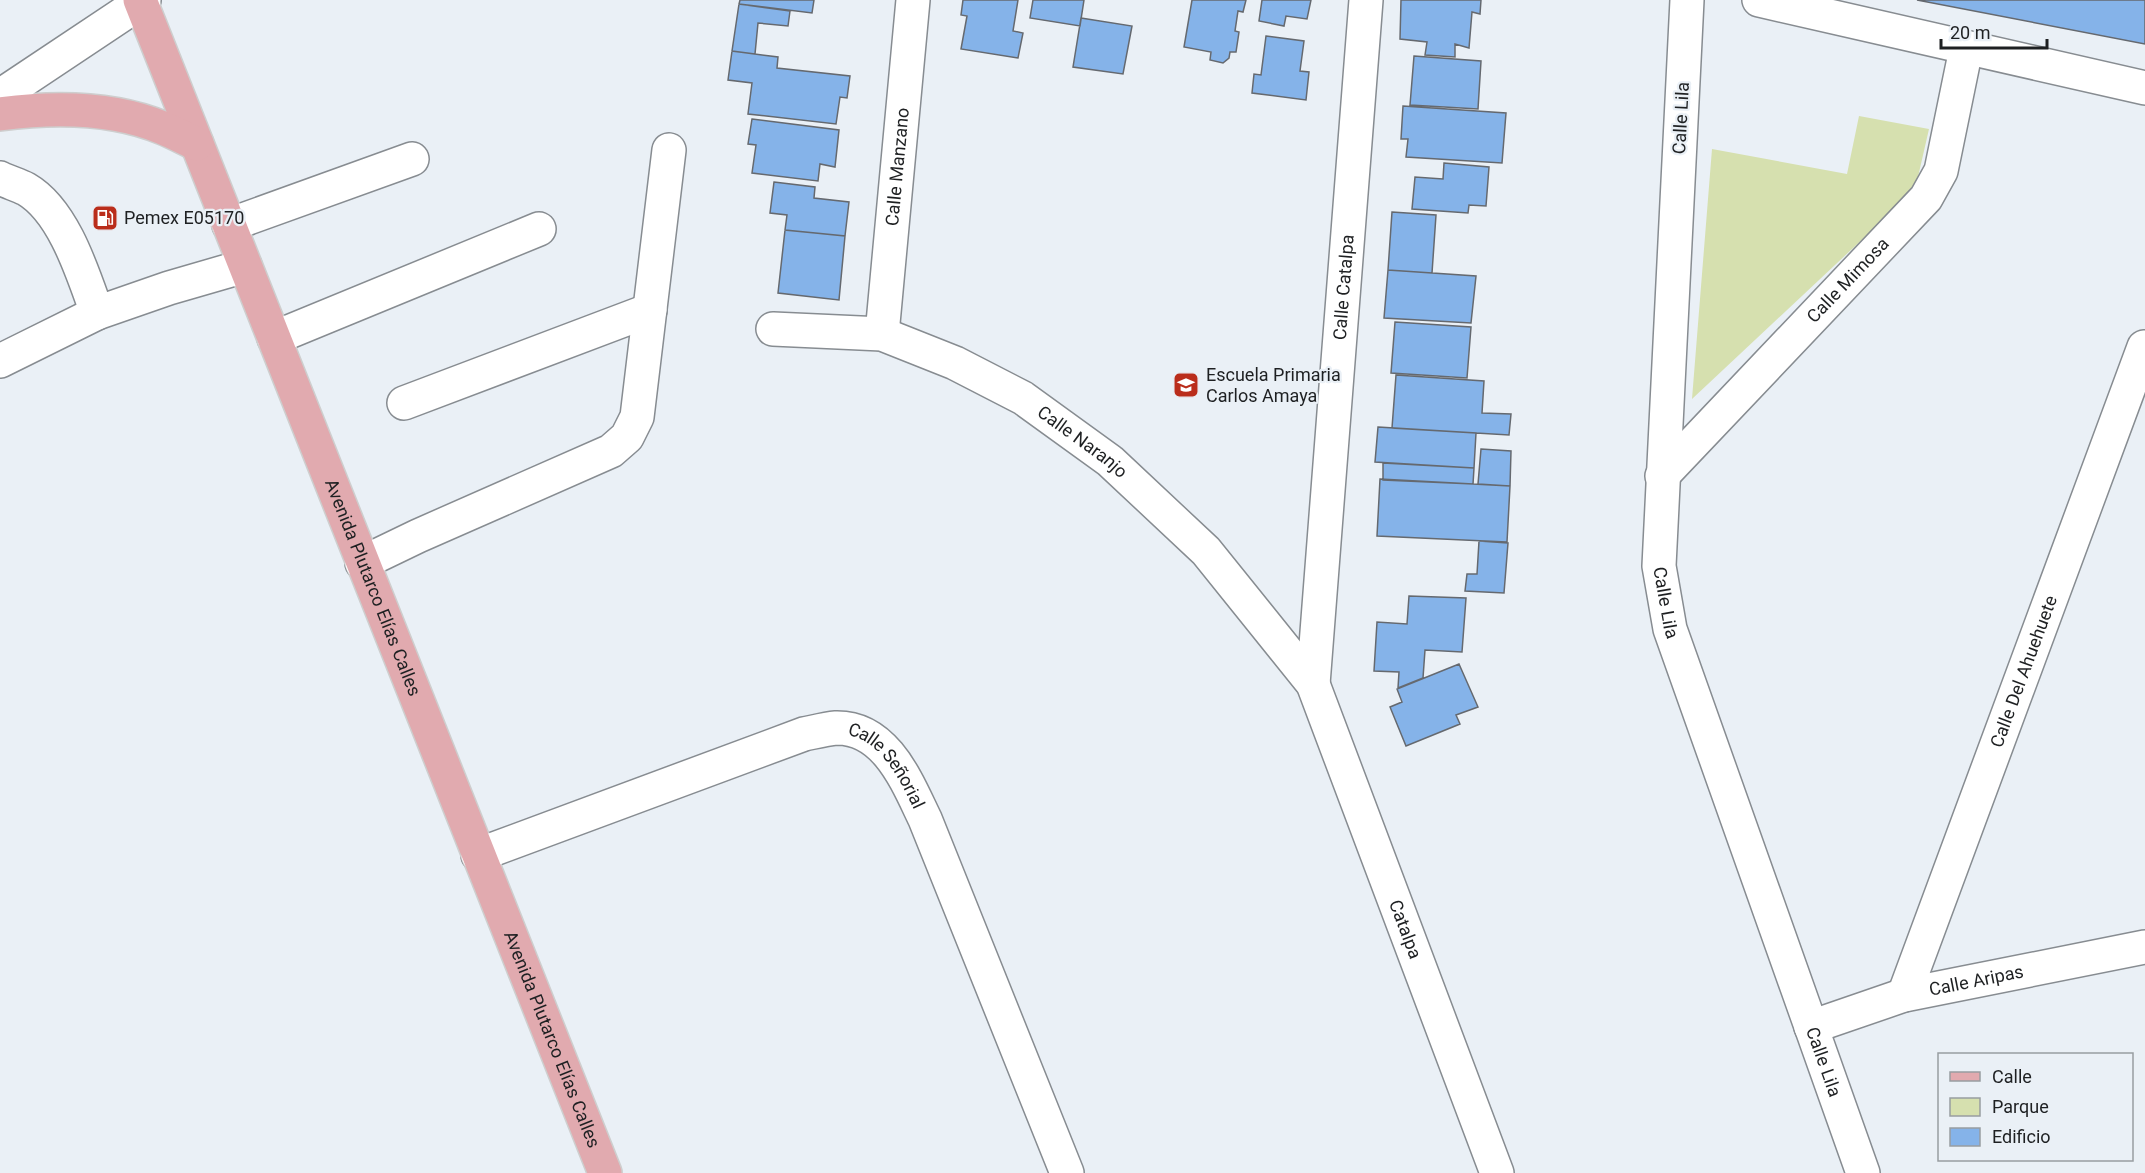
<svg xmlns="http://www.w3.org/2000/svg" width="2145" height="1173" font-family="Roboto,sans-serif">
	<rect width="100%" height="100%" fill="#eaf0f6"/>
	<path fill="#d6e0af" d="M 1859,116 L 1929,129 L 1915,190 L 1692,399 L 1712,149 L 1847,174 Z"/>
	<path fill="#85b3e9" stroke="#65696f" stroke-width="1.5" d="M 740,0 L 814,0 L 812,13 L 739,4 Z
		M 963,0 L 1018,0 L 1013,31 L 1023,33 L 1018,58 L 961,49 L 967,16 L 961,15 Z
		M 1033,0 L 1084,0 L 1080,26 L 1030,18 Z
		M 1192,0 L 1246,0 L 1243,12 L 1238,11 L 1235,31 L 1239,32 L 1236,52 L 1230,52 L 1229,58 L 1223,63 L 1210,60 L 1211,52 L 1184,47 Z
		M 1262,0 L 1311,0 L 1307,19 L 1286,16 L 1284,26 L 1259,21 Z
		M 1401,0 L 1481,0 L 1480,14 L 1472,12 L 1469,48 L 1455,44 L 1455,57 L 1425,55 L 1427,42 L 1400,39 Z
		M 1917,0 L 2145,0 L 2145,44 Z
		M 739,4 L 790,11 L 788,26 L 758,23 L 755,54 L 732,51 Z
		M 1081,18 L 1132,26 L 1123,74 L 1073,67 Z
		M 1266,36 L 1304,41 L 1300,71 L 1309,72 L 1306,100 L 1252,93 L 1254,74 L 1261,75 Z
		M 732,51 L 778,57 L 777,68 L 850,76 L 847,98 L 840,97 L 836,124 L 748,114 L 752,83 L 728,80 Z
		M 1414,56 L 1481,61 L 1478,109 L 1410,105 Z
		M 1403,106 L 1506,113 L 1502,163 L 1406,157 L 1408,139 L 1401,139 Z
		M 752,119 L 839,130 L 835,167 L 820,164 L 818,181 L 752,173 L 756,145 L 748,144 Z
		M 1444,163 L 1489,167 L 1486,206 L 1469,205 L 1468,213 L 1412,209 L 1415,177 L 1443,179 Z
		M 774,182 L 815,187 L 814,198 L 849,202 L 845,236 L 785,230 L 787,215 L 770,213 Z
		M 1392,212 L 1436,215 L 1432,273 L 1388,270 Z
		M 785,230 L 845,236 L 839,300 L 778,293 Z
		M 1388,270 L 1476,276 L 1471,323 L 1384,318 Z
		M 1395,322 L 1471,327 L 1467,378 L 1391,373 Z
		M 1396,375 L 1484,381 L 1482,413 L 1511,414 L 1509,435 L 1392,428 Z
		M 1378,427 L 1476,433 L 1474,468 L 1375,462 Z
		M 1481,449 L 1511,451 L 1510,486 L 1478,484 Z
		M 1383,463 L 1474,468 L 1473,484 L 1383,480 Z
		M 1380,479 L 1510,486 L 1507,542 L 1377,536 Z
		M 1479,541 L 1508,543 L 1504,593 L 1465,591 L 1467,574 L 1477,574 Z
		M 1409,596 L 1466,598 L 1462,652 L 1425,650 L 1423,678 L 1398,688 L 1399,672 L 1374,671 L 1377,622 L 1407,624 Z
		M 1459,664 L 1478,707 L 1456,715 L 1460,724 L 1406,746 L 1390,707 L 1402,702 L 1397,689 Z"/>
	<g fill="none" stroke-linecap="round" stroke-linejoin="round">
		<g stroke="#878c91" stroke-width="36">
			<g id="minor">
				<path id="s1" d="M 1687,0 L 1659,566 L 1670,629 L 1863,1173"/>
				<path d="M 1759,0 L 2145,88"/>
				<path d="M 0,96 L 144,0"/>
				<path d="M 0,178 C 8,182 18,185 26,189 C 64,211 83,274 97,313 L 169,288 L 245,266"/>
				<path d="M 229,225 L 412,159"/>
				<path id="s2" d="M 773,329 L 882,334 L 955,363 L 1023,398 L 1110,461 L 1206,551 L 1313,684 L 1497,1173"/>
				<path id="s3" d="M 882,334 L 913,0"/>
				<path d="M 274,338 L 539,229"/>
				<path d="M 0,361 L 97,313"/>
				<path d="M 404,403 L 650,310"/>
				<path id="s4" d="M 1662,476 L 1926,198 L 1941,171 L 1966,49"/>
				<path d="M 362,563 L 418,536 L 611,451 L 627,437 L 637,417 L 669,150"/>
				<path id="s5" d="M 1313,684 L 1366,0"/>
				<path id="s6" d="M 478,855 L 804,734 C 814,732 826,729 836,728 C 886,727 907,782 925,819 L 1067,1173"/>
				<path id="s7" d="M 1904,995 L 2144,347"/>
				<path id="s8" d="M 1811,1027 L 1904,995 L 2145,947"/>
			</g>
		</g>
		<g stroke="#cecece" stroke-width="36">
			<g id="major">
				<path id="s9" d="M 140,0 L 605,1173"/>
				<path d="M 0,114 C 53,107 113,107 163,128 C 175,133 186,139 197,144"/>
			</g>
		</g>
		<use href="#minor" stroke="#fff" stroke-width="33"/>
		<use href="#major" stroke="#e1aaaf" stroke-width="33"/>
	</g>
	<defs>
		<g id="fuel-square" transform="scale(1.35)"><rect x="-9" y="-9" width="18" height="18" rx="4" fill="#ba2d1b" stroke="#eaf0f6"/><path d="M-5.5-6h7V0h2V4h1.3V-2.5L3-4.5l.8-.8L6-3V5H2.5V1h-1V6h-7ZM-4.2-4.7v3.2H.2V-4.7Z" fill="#fff"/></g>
		<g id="school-square" transform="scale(1.35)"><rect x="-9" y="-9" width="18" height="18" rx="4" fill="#ba2d1b" stroke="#eaf0f6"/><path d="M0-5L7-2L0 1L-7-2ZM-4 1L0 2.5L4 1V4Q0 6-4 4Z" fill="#fff"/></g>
	</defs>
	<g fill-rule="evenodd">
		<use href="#fuel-square" x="105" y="218"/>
		<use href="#school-square" x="1186" y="385"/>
	</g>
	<g text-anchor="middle" stroke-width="4.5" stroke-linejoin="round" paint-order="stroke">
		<g font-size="18" fill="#1e2022" stroke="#eaf0f6">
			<text transform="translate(1681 118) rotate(-87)" y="6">Calle Lila</text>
			<text dy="6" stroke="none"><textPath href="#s3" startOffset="168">Calle Manzano</textPath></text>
			<text dy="6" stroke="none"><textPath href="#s4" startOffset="270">Calle Mimosa</textPath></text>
			<text dy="6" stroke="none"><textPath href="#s5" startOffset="398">Calle Catalpa</textPath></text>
			<text dy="6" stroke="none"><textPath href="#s2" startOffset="338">Calle Naranjo</textPath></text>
			<text dy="6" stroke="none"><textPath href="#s9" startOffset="632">Avenida Plutarco Elías Calles</textPath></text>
			<text dy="6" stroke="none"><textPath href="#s1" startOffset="604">Calle Lila</textPath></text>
			<text dy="6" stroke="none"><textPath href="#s7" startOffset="345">Calle Del Ahuehuete</textPath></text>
			<text dy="6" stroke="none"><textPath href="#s6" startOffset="448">Calle Señorial</textPath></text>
			<text dy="6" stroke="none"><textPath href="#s2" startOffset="936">Catalpa</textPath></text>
			<text dy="6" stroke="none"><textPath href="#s8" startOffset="172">Calle Aripas</textPath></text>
			<text dy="6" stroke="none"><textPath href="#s9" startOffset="1118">Avenida Plutarco Elías Calles</textPath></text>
			<text dy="6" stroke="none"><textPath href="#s1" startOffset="1090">Calle Lila</textPath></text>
		</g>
		<g font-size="18" fill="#1e2022" stroke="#eaf0f6" text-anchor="start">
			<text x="124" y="224">Pemex E05170</text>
			<text x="1206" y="381">Escuela Primaria<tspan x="1206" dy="21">Carlos Amaya</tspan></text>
		</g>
	</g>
	<rect x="1938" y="1053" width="195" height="108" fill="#eaf0f6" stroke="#989da1" stroke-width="1.5"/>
	<rect x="1950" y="1072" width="30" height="9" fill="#e1aaaf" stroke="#989da1" stroke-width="1.5"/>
	<text x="1992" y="1083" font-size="18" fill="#1e2022">Calle</text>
	<rect x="1950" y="1098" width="30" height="18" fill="#d6e0af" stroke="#989da1" stroke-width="1.5"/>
	<text x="1992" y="1113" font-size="18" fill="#1e2022">Parque</text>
	<rect x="1950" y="1128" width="30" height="18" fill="#85b3e9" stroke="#989da1" stroke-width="1.5"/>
	<text x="1992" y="1143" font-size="18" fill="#1e2022">Edificio</text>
	<path d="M1941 39v9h106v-9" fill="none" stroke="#1e2022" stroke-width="3"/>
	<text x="1950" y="39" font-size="18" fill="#1e2022" stroke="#eaf0f6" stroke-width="4.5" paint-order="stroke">20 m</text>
</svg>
